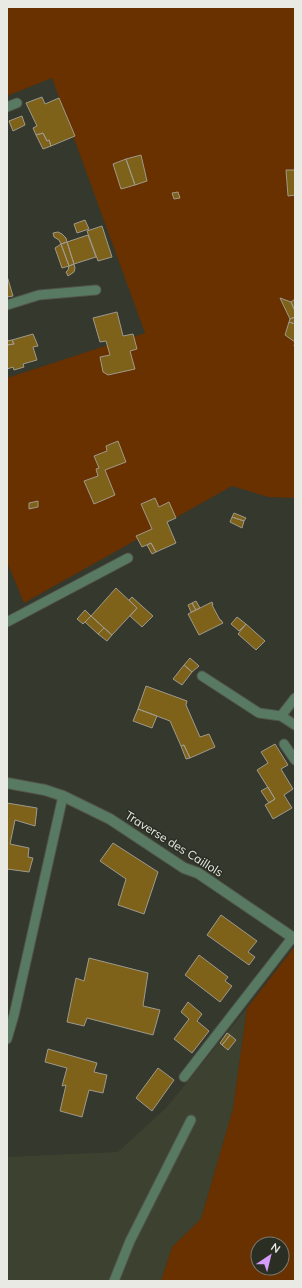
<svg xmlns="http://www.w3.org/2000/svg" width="302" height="1288" font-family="Mulish,sans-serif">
	<rect width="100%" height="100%" fill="#34382d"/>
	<path fill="#3d4230" d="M 247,1008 L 233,1109 L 201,1219 L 172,1247 L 161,1281 L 7,1281 L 7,1157 L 118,1152 L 167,1107 Z"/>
	<path fill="#693000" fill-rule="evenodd" d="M 7,7 L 295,7 L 295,498 L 268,497 L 232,486 L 24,603 L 7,562 L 7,378 L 145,333 L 52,78 L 7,96 Z
		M 295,946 L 295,1281 L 161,1281 L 172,1247 L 201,1219 L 233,1109 L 247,1008 ZM 258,1244 L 282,1244 L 282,1268 L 258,1268 Z"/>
	<path fill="#7e621a" stroke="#9f998c" d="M 42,97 L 45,104 L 59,98 L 75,136 L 51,146 L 49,140 L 47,141 L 43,133 L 36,135 L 33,128 L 37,126 L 26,103 Z
		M 22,116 L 25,125 L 13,131 L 9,121 Z
		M 43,133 L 47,141 L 49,140 L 51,146 L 43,149 L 36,135 Z
		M 141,155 L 147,181 L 135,185 L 126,159 Z
		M 126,159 L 135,185 L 121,189 L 113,164 Z
		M 286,170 L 295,170 L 295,195 L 288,196 Z
		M 178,192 L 180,198 L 174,199 L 172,193 Z
		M 85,220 L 89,229 L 77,233 L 74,224 Z
		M 102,226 L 112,257 L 98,261 L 87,231 Z
		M 58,232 L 62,234 L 66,238 L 67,242 L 61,244 L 59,240 L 54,237 L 53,233 Z
		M 88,235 L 96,257 L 74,264 L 67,242 Z
		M 67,242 L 74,264 L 69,266 L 61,244 Z
		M 61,244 L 69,266 L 62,268 L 55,248 Z
		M 74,264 L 75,268 L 74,272 L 68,276 L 66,272 L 68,270 L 69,266 Z
		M 7,276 L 13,296 L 7,297 Z
		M 280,298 L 291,302 L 295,311 L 295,317 L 290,319 Z
		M 295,299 L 295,311 L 291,302 Z
		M 117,312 L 123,336 L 133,334 L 137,349 L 130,351 L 135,369 L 108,375 L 103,372 L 100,357 L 110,355 L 106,341 L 100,342 L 93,318 Z
		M 295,317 L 295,324 L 289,322 L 290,319 Z
		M 289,322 L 295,324 L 295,346 L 294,346 L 295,342 L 285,335 Z
		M 33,334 L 38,346 L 33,347 L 37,360 L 23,364 L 24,367 L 14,370 L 13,367 L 7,369 L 7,344 L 7,345 L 14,344 L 12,340 Z
		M 12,340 L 14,344 L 7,345 L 7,341 Z
		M 118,441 L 126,462 L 105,470 L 115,495 L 94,504 L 84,481 L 98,476 L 96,469 L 99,468 L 94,456 L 107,451 L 106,446 Z
		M 155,498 L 159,507 L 169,502 L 176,518 L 167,522 L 176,543 L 156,552 L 151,543 L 142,547 L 136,536 L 152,529 L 141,504 Z
		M 38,501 L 38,507 L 29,509 L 29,503 Z
		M 234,513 L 246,518 L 244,521 L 232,517 Z
		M 232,517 L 244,521 L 242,528 L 230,522 Z
		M 151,543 L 156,552 L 152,554 L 147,545 Z
		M 116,588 L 137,608 L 112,635 L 91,616 Z
		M 132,597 L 153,616 L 142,627 L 130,616 L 137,608 L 129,600 Z
		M 196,601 L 200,608 L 196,610 L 192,603 Z
		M 212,602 L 213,605 L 212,605 L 220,620 L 221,620 L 223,623 L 199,635 L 188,614 Z
		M 192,603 L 196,610 L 191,612 L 188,605 Z
		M 85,610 L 91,616 L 83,624 L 77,619 Z
		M 91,616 L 104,628 L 98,634 L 85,622 Z
		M 237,617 L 246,624 L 239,631 L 231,624 Z
		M 246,624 L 265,641 L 256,650 L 238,634 Z
		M 104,628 L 112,635 L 107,641 L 98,634 Z
		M 190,658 L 199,666 L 192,672 L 184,665 Z
		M 184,665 L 192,672 L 182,685 L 173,679 Z
		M 146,686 L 187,701 L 186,705 L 200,737 L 209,734 L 215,747 L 190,758 L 184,745 L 181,746 L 170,721 L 138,709 Z
		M 138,709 L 157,716 L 152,728 L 133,721 Z
		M 275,744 L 288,765 L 281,769 L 293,789 L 284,795 L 292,808 L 273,819 L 265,805 L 275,799 L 257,770 L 268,763 L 261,752 Z
		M 184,745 L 190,758 L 186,759 L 181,746 Z
		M 268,787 L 275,799 L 269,803 L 261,791 Z
		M 7,803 L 37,808 L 35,826 L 15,820 L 10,844 L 29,848 L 28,857 L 33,858 L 29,872 L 7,869 Z
		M 113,843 L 158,872 L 144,914 L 118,905 L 126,879 L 100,861 Z
		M 221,915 L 257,941 L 248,952 L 255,957 L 249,965 L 207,935 Z
		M 199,955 L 228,977 L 225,981 L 232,986 L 220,1002 L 185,975 Z
		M 89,958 L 148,973 L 143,1006 L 160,1010 L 153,1035 L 87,1018 L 84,1026 L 67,1022 L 76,978 L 84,981 Z
		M 188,1002 L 202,1014 L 197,1021 L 209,1031 L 192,1053 L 174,1039 L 189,1019 L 181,1012 Z
		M 227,1033 L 230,1035 L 222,1045 L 220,1043 Z
		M 230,1035 L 236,1040 L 228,1050 L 222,1045 Z
		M 48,1049 L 97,1063 L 94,1072 L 107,1075 L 103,1093 L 89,1090 L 82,1117 L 60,1111 L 66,1085 L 62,1086 L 67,1068 L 45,1062 Z
		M 158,1068 L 174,1080 L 152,1111 L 136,1098 Z"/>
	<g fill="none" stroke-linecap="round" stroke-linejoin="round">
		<g stroke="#51544a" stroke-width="11">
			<path id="lane" d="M 7,107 L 17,103
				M 7,305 L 39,295 L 96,290
				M 7,622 L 128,558
				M 202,676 L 259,713 L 281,716 L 295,725
				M 281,716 L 295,698
				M 284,744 L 295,760
				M 7,1039 L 14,1015 L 63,796
				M 184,1077 L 292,938
				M 114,1281 L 130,1241 L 191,1120"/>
		</g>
		<g stroke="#51544a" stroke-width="12">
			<path id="street" d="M 7,783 L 45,790 L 63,796 L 110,819 L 184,868 L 198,873 L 295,939"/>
		</g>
		<use href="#lane" stroke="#587a63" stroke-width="9"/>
		<use href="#street" stroke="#587a63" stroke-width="10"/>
	</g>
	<g text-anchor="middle" stroke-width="3" stroke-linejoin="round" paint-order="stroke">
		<g font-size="12" fill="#e8eae3" stroke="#2a2e23">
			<text transform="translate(174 844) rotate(32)" y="4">Traverse des Caillols</text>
		</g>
	</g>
	<rect width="302" height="1288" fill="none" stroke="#e8eae3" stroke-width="16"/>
	<g transform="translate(270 1256) rotate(35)"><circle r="19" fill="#2a2e23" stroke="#767970"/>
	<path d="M0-3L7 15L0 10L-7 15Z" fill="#d49cfc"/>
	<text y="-6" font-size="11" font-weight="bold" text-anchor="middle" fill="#e8eae3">N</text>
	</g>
</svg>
